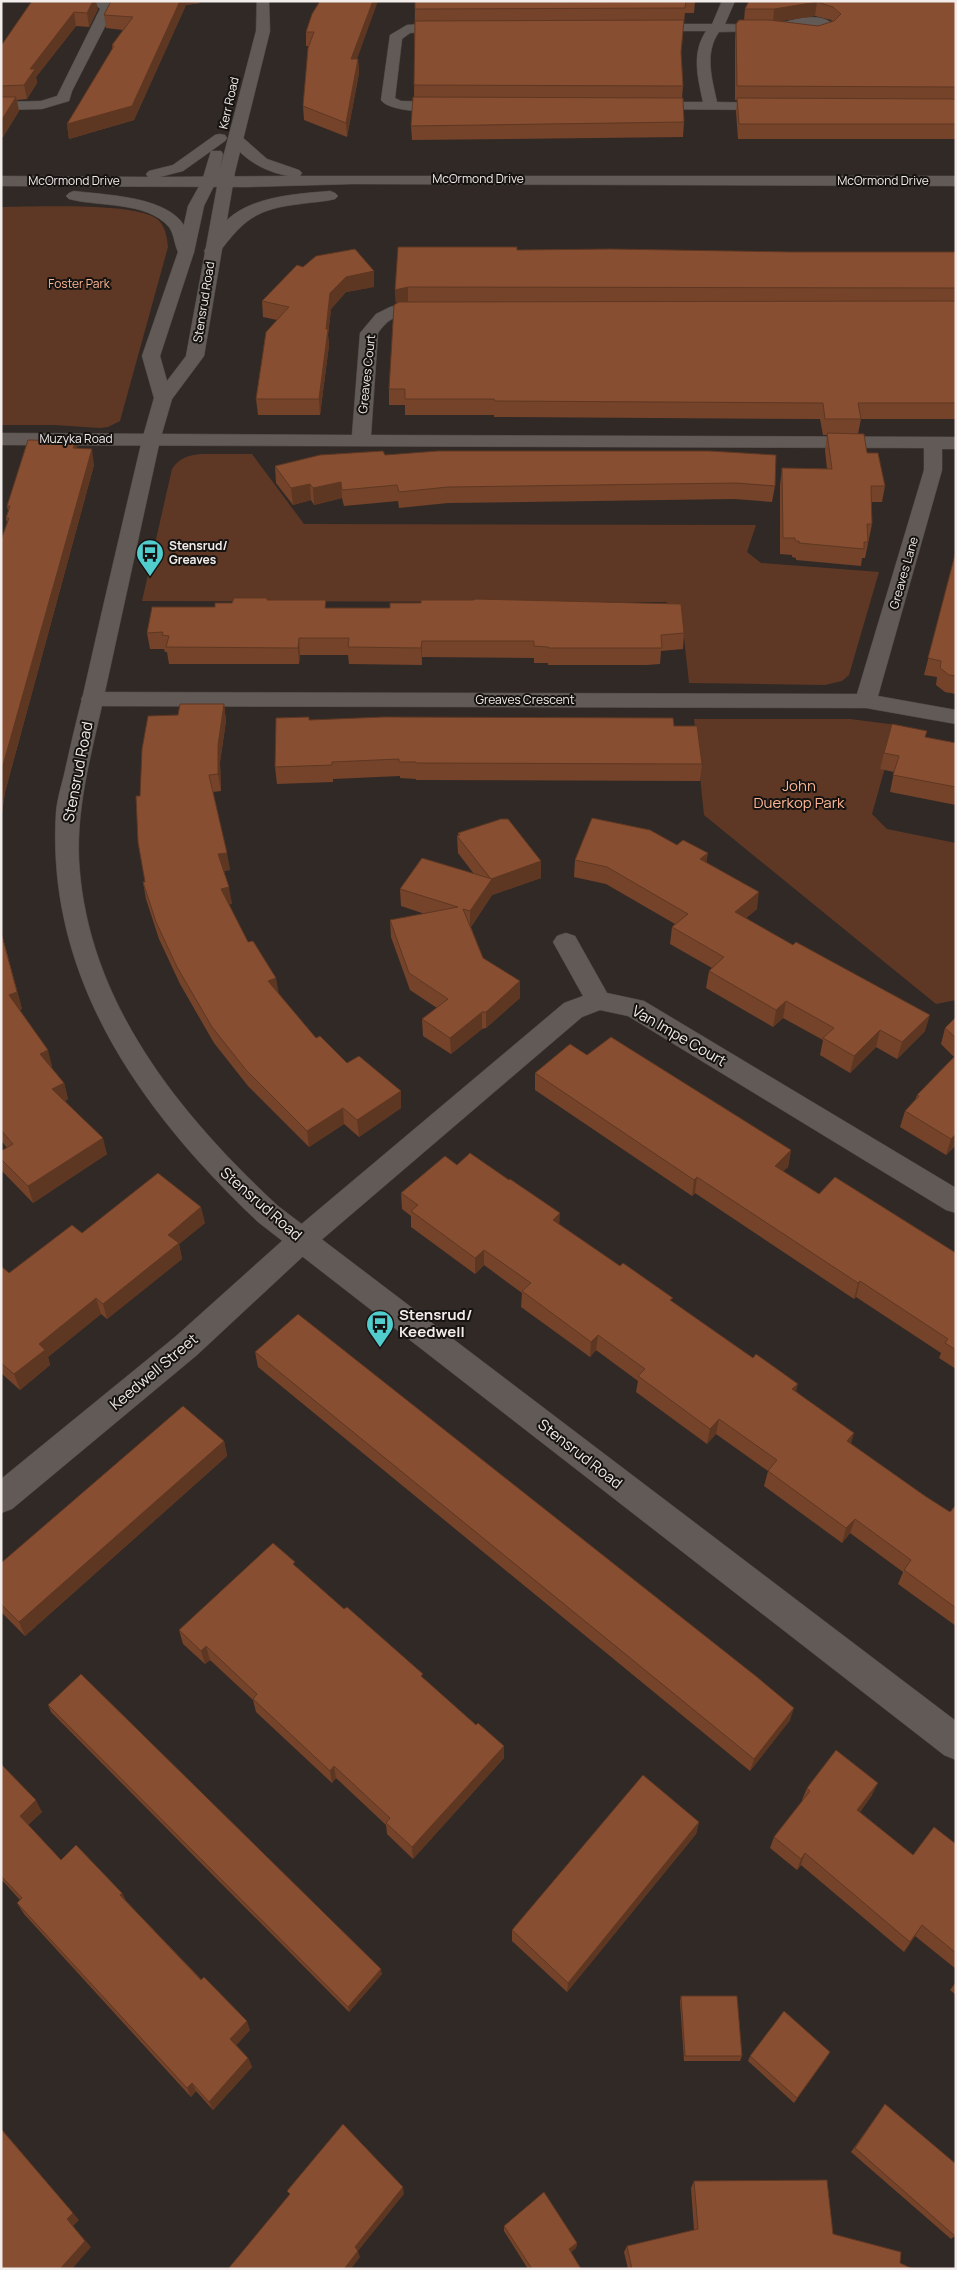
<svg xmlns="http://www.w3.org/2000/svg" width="957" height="2270" font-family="Manrope,sans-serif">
	<rect width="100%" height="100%" fill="#312926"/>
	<path fill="#5e3825" d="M 1,207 C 33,207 134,202 157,219 C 165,225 167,237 168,247 L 120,421 L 108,427 L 100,428 L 55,425 L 1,425 Z
		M 201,454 L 252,454 L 304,524 L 756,525 L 747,552 L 761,563 L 879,572 L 849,675 L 842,681 L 825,685 L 689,683 L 681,611 L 666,602 L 142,601 L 172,469 C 179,458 189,455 201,454 Z
		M 694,719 L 850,719 L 897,725 L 872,814 L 887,829 L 956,843 L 956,1000 L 936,1004 L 704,815 Z"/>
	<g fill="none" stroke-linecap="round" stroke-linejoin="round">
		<g stroke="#4d4744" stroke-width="1">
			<path id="minor" d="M 91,1 L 108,1 L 112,3 L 114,9 L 72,91 L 69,101 L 42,109 L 1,110 L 1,102 L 41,101 L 57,96 L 100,9 Z
				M 722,1 L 735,1 L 725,24 C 741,24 757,26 773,24 C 792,22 821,8 837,28 C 823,46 792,34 774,32 C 756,30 737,32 719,32 C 704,53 712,79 717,102 L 774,103 L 781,107 L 779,110 L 642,109 L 640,106 L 647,102 L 703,102 C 698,78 691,54 706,31 L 647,31 L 642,30 L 640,27 L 642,24 L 712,24 ZM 804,25 L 821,28 L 811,29 L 793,28 Z
				M 451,23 L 458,27 L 456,30 L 410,33 L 402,39 L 395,98 L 401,101 L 449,102 L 456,106 L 454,109 C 439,113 390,113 381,100 L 390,35 L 407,25 Z
				M 403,304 L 438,305 L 440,309 L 438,313 C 411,319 397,306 378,333 L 371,435 L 956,437 L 956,449 L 942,449 L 942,470 L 878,696 L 956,710 L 956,724 L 866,708 L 92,706 L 84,704 L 81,699 L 84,694 L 92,692 L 857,694 L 924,470 L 924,448 L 1,445 L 1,433 L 352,435 L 360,333 L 376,314 L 390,307 Z
				M 566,933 L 575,936 L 607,993 L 644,1001 L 956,1188 L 956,1213 L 946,1210 L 628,1016 L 600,1010 L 582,1017 L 312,1248 L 197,1355 L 12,1509 L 1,1513 L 1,1479 L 175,1337 L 292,1232 L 564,1003 L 583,996 L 553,942 L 557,936 Z"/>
		</g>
		<g stroke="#4d4744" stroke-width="1">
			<path id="tertiary" d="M 257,1 L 269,1 L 270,31 L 235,172 L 204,356 L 172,399 L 160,440 C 142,522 124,605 106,687 C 94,745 76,802 79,861 C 87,1002 180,1115 278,1206 L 956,1721 L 956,1760 L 944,1755 L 258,1222 C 142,1112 46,980 56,813 C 57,800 61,787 64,775 C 70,748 76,722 83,695 C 102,610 122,525 142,440 L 154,398 L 142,356 L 178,252 L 188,206 L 202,181 L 211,151 L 221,151 L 223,154 L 220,169 L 256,31 ZM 219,176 L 186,356 L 167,381 L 160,356 L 194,252 L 204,206 Z"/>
		</g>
		<g stroke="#4d4744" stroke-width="1">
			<path id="secondary" d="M 220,134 L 225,135 L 227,138 L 225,141 L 183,171 L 160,177 L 288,176 C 263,171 244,160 229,139 L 236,135 L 241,136 L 267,159 L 299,170 L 302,173 L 300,176 L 956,176 L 956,186 L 353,184 L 248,187 L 1,186 L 1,176 L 148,177 L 146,174 L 149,171 L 173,165 L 215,135 Z
				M 74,191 C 105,195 158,196 180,220 C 188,229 191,241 194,252 L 192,255 L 180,255 C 174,247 175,235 169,227 C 147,201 98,207 69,199 L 66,196 L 69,193 Z
				M 330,191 L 335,193 L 338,196 L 335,199 C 324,202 312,202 300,204 C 256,209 243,220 218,254 L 206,254 L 204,251 C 211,241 218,229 227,220 C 253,196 296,194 330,191 Z"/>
		</g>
		<use href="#minor" fill="#625a56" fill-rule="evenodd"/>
		<use href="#tertiary" fill="#625a56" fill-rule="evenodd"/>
		<use href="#secondary" fill="#625a56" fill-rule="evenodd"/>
	</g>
	<path fill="#74432a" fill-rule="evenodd" d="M 32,1 L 98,9 L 89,27 L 76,26 L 36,77 L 37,83 L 27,99 L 17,100 L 19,111 L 3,137 L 1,137 L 1,46 Z
		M 111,1 L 200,3 L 186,5 L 134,120 L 69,139 L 67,124 L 112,49 L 112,45 L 123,30 L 106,28 L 104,15 Z
		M 415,1 L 695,1 L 694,13 L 685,13 L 684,22 L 681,53 L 683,86 L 682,98 L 684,122 L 683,137 L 412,140 L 411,126 L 414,97 Z
		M 749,1 L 956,1 L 956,139 L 738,139 L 736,112 L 737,100 L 735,100 L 735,38 L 736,24 L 744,20 L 745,9 ZM 815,16 L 831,20 L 833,22 L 818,26 L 780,21 Z
		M 312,14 L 357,59 L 358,59 L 359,73 L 347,137 L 304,120 L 303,106 L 309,46 L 306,46 L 306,32 Z
		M 517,250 L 792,252 L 956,252 L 956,419 L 861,419 L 858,434 L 885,486 L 882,502 L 871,502 L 872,524 L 865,558 L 862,558 L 861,566 L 796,560 L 796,558 L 792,557 L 792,555 L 780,554 L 780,485 L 782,468 L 827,469 L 825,450 L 827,435 L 823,435 L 820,419 L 494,417 L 494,415 L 405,415 L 405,405 L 389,405 L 389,389 L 396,304 L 395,290 Z
		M 374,287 L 346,292 L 331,309 L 328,335 L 329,345 L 320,415 L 258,415 L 256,399 L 277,320 L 263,317 L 262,301 Z
		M 76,441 L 77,448 L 94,465 L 5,792 L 1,820 L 1,540 L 7,523 L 6,518 L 8,511 L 7,506 Z
		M 385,455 L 775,486 L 772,502 L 734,499 L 448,503 L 399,508 L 398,501 L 344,506 L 342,498 L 314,505 L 311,500 L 293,505 L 276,483 L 275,466 Z
		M 956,551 L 956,694 L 945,692 L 936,685 L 937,677 L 924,675 Z
		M 268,600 L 327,608 L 684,633 L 683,649 L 661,651 L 660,664 L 647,665 L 548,665 L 548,663 L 534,663 L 534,658 L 422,657 L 422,665 L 349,664 L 348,655 L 300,655 L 299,664 L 169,664 L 167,652 L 165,652 L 164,649 L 150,649 L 147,633 L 215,607 Z
		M 224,704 L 226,721 L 220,762 L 221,791 L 213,792 L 230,870 L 224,871 L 232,904 L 229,904 L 248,942 L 278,993 L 316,1038 L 347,1063 L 401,1091 L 401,1108 L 359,1137 L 344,1124 L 309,1147 L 248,1086 L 214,1043 L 180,984 L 159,939 L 146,899 L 143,882 L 145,882 L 140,796 L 178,715 Z
		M 309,720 L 674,726 L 702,764 L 700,781 L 416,780 L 416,779 L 400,778 L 400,776 L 333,779 L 333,782 L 277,784 L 275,767 Z
		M 925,737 L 956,743 L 956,805 L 890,792 L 894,772 L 880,769 L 884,753 Z
		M 458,833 L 541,878 L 492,895 L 471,927 L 483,958 L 520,998 L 486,1028 L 482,1029 L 451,1054 L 423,1036 L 422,1019 L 437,1008 L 410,990 L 391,937 L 390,920 L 425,914 L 401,906 L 400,889 L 474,874 L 458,853 L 457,836 L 458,835 Z
		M 708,853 L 706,862 L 757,909 L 746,918 L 925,1031 L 897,1059 L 876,1047 L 850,1073 L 820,1055 L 823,1040 L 783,1018 L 773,1027 L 706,988 L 709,971 L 712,968 L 670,944 L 672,927 L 675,924 L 606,884 L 574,877 L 575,860 Z
		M 1,931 L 22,1009 L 19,1010 L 52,1066 L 51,1067 L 64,1083 L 68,1099 L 65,1101 L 107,1154 L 33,1203 L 1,1170 L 1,1151 L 7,1148 L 1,1140 Z
		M 956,1017 L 956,1145 L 946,1155 L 900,1127 L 905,1111 L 915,1100 L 917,1095 L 954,1057 L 941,1044 L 945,1028 Z
		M 587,1055 L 791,1150 L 788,1167 L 783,1171 L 819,1194 L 956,1253 L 956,1369 L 939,1358 L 941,1353 L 856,1297 L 854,1299 L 695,1193 L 692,1196 L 535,1090 L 535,1073 Z
		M 457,1165 L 559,1224 L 620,1266 L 672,1302 L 796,1391 L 851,1444 L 925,1496 L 950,1512 L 956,1505 L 956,1626 L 898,1584 L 903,1572 L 850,1533 L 842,1543 L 764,1486 L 768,1471 L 716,1434 L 707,1444 L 636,1392 L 638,1381 L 596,1350 L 590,1357 L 521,1307 L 522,1293 L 484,1265 L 475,1274 L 411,1227 L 411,1216 L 402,1209 L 401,1193 Z
		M 205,1223 L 179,1244 L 182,1259 L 107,1319 L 101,1314 L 48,1357 L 50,1365 L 20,1390 L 1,1373 L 1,1266 L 9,1273 L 82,1233 Z
		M 255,1352 L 790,1720 L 750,1771 L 258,1367 Z
		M 224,1441 L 227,1456 L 25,1636 L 1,1612 L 1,1563 Z
		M 296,1567 L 476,1725 L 504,1746 L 504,1758 L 413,1859 L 387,1834 L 386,1825 L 336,1778 L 332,1783 L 256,1712 L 253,1700 L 210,1660 L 205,1664 L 183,1644 L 179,1630 Z
		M 48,1705 L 382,1974 L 349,2012 L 51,1712 Z
		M 1,1764 L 42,1812 L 28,1825 L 61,1860 L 122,1893 L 126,1901 L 250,2030 L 236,2045 L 248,2058 L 252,2067 L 213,2110 L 196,2091 L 191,2097 L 24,1914 L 17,1903 L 20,1900 L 1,1879 Z
		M 807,1788 L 872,1795 L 860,1812 L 913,1855 L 956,1844 L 956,1969 L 915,1936 L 904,1952 L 801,1865 L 797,1870 L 770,1848 L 774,1837 L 803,1800 L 802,1800 Z
		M 699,1822 L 696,1834 L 567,1992 L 512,1941 L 512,1930 Z
		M 956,1982 L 956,1995 L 950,1990 Z
		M 681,1996 L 742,2056 L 740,2061 L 684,2061 L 680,2001 Z
		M 750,2056 L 827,2057 L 794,2103 L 748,2061 Z
		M 885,2104 L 955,2236 L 951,2239 L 851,2152 Z
		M 694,2181 L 833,2234 L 913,2269 L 628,2269 L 624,2252 L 627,2246 L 694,2230 L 691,2188 Z
		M 504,2226 L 577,2243 L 576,2248 L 571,2252 L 581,2269 L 528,2269 L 504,2231 Z"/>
	<path fill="#5e3722" d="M 93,1 L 96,1 L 98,9 L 89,27 L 87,13 Z
		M 180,1 L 199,1 L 200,3 L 186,5 L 134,120 L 69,139 L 67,124 Z
		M 373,1 L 378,1 L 352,73 L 351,59 Z
		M 817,2 L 815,16 L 773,22 L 774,9 Z
		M 74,12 L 76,26 L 36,77 L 37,83 L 27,99 L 24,85 L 30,69 Z
		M 358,59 L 359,73 L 347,137 L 346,123 Z
		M 16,97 L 19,111 L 3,137 L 1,128 L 1,121 Z
		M 374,271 L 374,287 L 346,292 L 331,309 L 328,335 L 329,345 L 320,415 L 319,399 L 330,293 L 346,277 Z
		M 408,287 L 408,302 L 396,305 L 395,290 Z
		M 76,441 L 79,457 L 73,448 Z
		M 92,449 L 94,465 L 5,792 L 1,820 L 1,772 Z
		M 341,482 L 342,498 L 314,505 L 313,488 Z
		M 310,484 L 311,500 L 293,505 L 291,488 Z
		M 299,638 L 300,655 L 299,664 L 298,648 Z
		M 422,641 L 422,665 L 421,648 Z
		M 224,704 L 226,721 L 220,762 L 221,791 L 218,774 L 218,745 Z
		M 227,853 L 230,870 L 220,871 L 218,854 Z
		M 708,853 L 705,870 L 700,859 Z
		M 541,861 L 541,878 L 492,895 L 470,928 L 470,911 L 491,879 Z
		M 229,887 L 232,904 L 223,906 L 221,889 Z
		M 759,892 L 757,909 L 733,929 L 735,912 Z
		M 1,931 L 22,1009 L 14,1012 L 9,995 Z
		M 276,978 L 279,994 L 268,981 Z
		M 520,981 L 520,998 L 486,1028 L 486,1012 Z
		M 786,1001 L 783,1018 L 773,1027 L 776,1010 Z
		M 482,1012 L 482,1029 L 451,1054 L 450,1038 Z
		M 930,1015 L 925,1031 L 897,1059 L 902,1042 Z
		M 880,1030 L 876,1047 L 850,1073 L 854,1056 Z
		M 48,1050 L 52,1066 L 44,1070 L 40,1054 Z
		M 64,1083 L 68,1099 L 57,1105 L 52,1089 Z
		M 401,1091 L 401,1108 L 359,1137 L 357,1120 Z
		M 343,1108 L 344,1124 L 309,1147 L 307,1131 Z
		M 956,1134 L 956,1145 L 946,1155 L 951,1139 Z
		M 103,1138 L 107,1154 L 33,1203 L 28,1186 Z
		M 791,1150 L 788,1167 L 772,1182 L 775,1166 Z
		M 697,1177 L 695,1193 L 692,1196 L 694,1180 Z
		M 201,1207 L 205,1223 L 179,1244 L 182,1259 L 107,1319 L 103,1304 L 168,1235 Z
		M 560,1213 L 559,1229 L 553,1220 Z
		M 484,1250 L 484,1265 L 475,1274 L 475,1258 Z
		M 860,1281 L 856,1297 L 854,1299 L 858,1283 Z
		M 96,1298 L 101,1314 L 48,1357 L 50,1365 L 20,1390 L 14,1374 L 39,1344 Z
		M 598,1335 L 596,1350 L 590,1357 L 591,1342 Z
		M 798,1384 L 794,1399 L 792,1389 Z
		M 719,1419 L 716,1434 L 707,1444 L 710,1429 Z
		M 854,1433 L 850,1448 L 847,1441 Z
		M 224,1441 L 227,1456 L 25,1636 L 19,1622 Z
		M 855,1519 L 850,1533 L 842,1543 L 846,1528 Z
		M 206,1646 L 210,1660 L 205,1664 L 201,1651 Z
		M 794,1708 L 790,1720 L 750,1771 L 754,1759 Z
		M 504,1746 L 504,1758 L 413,1859 L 412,1847 Z
		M 334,1766 L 336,1778 L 332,1783 L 330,1771 Z
		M 878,1783 L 872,1795 L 852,1822 L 857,1810 Z
		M 36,1800 L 42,1812 L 26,1827 L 20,1816 Z
		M 699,1822 L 696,1834 L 567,1992 L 568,1983 Z
		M 805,1853 L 801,1865 L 797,1870 L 801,1859 Z
		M 122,1893 L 127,1904 L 120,1895 Z
		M 922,1925 L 915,1936 L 904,1952 L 910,1942 Z
		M 381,1969 L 382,1974 L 349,2012 L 348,2007 Z
		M 247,2021 L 250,2030 L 234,2048 L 230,2039 Z
		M 248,2058 L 252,2067 L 213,2110 L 209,2102 Z
		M 192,2083 L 196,2091 L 191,2097 L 187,2088 Z
		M 1,2128 L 79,2220 L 73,2226 L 91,2247 L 72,2269 L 60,2269 Z
		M 403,2187 L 404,2194 L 358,2251 L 360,2257 L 351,2269 L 344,2269 L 355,2247 Z
		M 577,2243 L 576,2248 L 568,2255 L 569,2249 Z"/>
	<path fill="#874e31" stroke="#5e3722" d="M 32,1 L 93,1 L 87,13 L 74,12 L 30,69 L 35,69 L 24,85 L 1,86 L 1,46 Z
		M 111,1 L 180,1 L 132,106 L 67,124 L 114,46 L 112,45 L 133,17 L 104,15 Z
		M 320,1 L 373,1 L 351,59 L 358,59 L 346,123 L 303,106 L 308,48 L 314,32 L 306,32 L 312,14 Z
		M 415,1 L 686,1 L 685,8 L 415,9 Z
		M 749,1 L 956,1 L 956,87 L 737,86 L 736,24 L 739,20 L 769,20 L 818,26 L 834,21 L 841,14 L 833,7 L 817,2 L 774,9 L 745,9 Z
		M 684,20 L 681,52 L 683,86 L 414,85 L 415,21 Z
		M 1,97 L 16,97 L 1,121 Z
		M 413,97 L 683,98 L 684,122 L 411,126 Z
		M 737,98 L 956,99 L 956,124 L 739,124 Z
		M 398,247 L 517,247 L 517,250 L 611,249 L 792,252 L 956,252 L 956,288 L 408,287 L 395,290 Z
		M 355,249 L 374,271 L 346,277 L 330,293 L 326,329 L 328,329 L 319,399 L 256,399 L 266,332 L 289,307 L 262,301 L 297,265 L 303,267 L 316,256 Z
		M 956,301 L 956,403 L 858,403 L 861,419 L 825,419 L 823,403 L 495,401 L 494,399 L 405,399 L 405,389 L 389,389 L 394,305 L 399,302 Z
		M 827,433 L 864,434 L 867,453 L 878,453 L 885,486 L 871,486 L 872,524 L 867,524 L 868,542 L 864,542 L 864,549 L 799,543 L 799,541 L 795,541 L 795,538 L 783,538 L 782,468 L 832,469 Z
		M 28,440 L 76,441 L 73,448 L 92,449 L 1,772 L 1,540 L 9,518 L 6,518 L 10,506 L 7,506 Z
		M 383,451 L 385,455 L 438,451 L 710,451 L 776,455 L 775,486 L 736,483 L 448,487 L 399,492 L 397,485 L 342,490 L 341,482 L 313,488 L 310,484 L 291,488 L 275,466 L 320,455 Z
		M 956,551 L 956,676 L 949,675 L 940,668 L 941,661 L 928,658 Z
		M 234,598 L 267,598 L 267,600 L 326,600 L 325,608 L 390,608 L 390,603 L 421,603 L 421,600 L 473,600 L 476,599 L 681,604 L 684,633 L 661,635 L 662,648 L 549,648 L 548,647 L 534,646 L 534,641 L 422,641 L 421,648 L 348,647 L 349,638 L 299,638 L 298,648 L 166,647 L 169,636 L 162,635 L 163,632 L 147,633 L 152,607 L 215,607 L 215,603 L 232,603 Z
		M 180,704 L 224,704 L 218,745 L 218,774 L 209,775 L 227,853 L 218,854 L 229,887 L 221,889 L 248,942 L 253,941 L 276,978 L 268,981 L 316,1038 L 320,1036 L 347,1063 L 359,1056 L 401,1091 L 357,1120 L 343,1108 L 307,1131 L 246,1070 L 212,1027 L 177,967 L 156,922 L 143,882 L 145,882 L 138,842 L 136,796 L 140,796 L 142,749 L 148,716 L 178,715 Z
		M 309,717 L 309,720 L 384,717 L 673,718 L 674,726 L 697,726 L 702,764 L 416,763 L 416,762 L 399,762 L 399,759 L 332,762 L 332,765 L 275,767 L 276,718 Z
		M 892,724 L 927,731 L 925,737 L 956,743 L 956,787 L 893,775 L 899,756 L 884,753 Z
		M 592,818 L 650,830 L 677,845 L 683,840 L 708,853 L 700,859 L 759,892 L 735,912 L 793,945 L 796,942 L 930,1015 L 902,1042 L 880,1030 L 854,1056 L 823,1038 L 834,1028 L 786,1001 L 776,1010 L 709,971 L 724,957 L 672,927 L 688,914 L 607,867 L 575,860 Z
		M 501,819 L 508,819 L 541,861 L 491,879 L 457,836 L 460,835 L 458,833 Z
		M 422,858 L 492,879 L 470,911 L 463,909 L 483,958 L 520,981 L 486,1012 L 482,1012 L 450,1038 L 422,1019 L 448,999 L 409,973 L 390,920 L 458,907 L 400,889 Z
		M 1,932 L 17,992 L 9,995 L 48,1050 L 40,1054 L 64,1083 L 52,1089 L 103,1138 L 28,1186 L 1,1159 L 1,1151 L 13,1144 L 1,1130 Z
		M 956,1017 L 956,1038 L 945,1028 Z
		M 611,1037 L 791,1150 L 775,1166 L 819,1194 L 835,1177 L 956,1253 L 956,1350 L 945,1343 L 948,1339 L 860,1281 L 858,1283 L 697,1177 L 694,1180 L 535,1073 L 570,1044 L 587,1055 Z
		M 956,1055 L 956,1134 L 951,1139 L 905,1111 L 919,1096 L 917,1095 Z
		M 470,1153 L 509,1180 L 510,1179 L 560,1213 L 553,1220 L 620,1266 L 623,1263 L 673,1298 L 670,1300 L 753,1358 L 756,1354 L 798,1384 L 792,1389 L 854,1433 L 847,1441 L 925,1496 L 950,1512 L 956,1505 L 956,1608 L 904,1570 L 911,1560 L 855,1519 L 846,1528 L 768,1471 L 777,1460 L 719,1419 L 710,1429 L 638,1376 L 645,1369 L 598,1335 L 591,1342 L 522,1291 L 531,1283 L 484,1250 L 475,1258 L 411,1211 L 418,1205 L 401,1193 L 445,1156 L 457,1165 Z
		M 158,1173 L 201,1207 L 168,1235 L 179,1243 L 103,1304 L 96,1298 L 39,1344 L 45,1350 L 14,1374 L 1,1363 L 1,1266 L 9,1273 L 72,1225 L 82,1233 Z
		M 298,1314 L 757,1677 L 794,1708 L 754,1759 L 255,1352 Z
		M 183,1406 L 224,1441 L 19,1622 L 1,1604 L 1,1563 Z
		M 273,1543 L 295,1562 L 293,1564 L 344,1609 L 347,1607 L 423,1674 L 421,1676 L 476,1725 L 478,1723 L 504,1746 L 412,1847 L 386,1823 L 390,1818 L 334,1766 L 330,1771 L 253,1699 L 257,1694 L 206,1646 L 201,1651 L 179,1630 Z
		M 81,1674 L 381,1969 L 348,2007 L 48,1705 Z
		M 836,1750 L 878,1783 L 857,1810 L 913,1855 L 934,1827 L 956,1844 L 956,1953 L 922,1925 L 910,1942 L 805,1853 L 801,1859 L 774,1837 L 810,1791 L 807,1788 Z
		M 1,1764 L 36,1800 L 20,1816 L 61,1860 L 76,1845 L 122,1893 L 120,1895 L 201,1980 L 204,1977 L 247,2021 L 230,2039 L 248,2058 L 209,2102 L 192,2083 L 187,2088 L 17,1903 L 22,1898 L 1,1876 Z
		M 643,1775 L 699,1822 L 568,1983 L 512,1930 Z
		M 681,1996 L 737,1996 L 742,2056 L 685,2056 Z
		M 784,2011 L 830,2052 L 797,2098 L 750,2056 Z
		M 885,2104 L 956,2164 L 956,2235 L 955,2236 L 855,2148 Z
		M 343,2124 L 403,2187 L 355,2247 L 358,2251 L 344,2269 L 228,2269 L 290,2194 L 287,2191 Z
		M 1,2129 L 73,2213 L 67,2219 L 85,2241 L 60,2269 L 25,2269 L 24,2268 L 23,2269 L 1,2269 Z
		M 827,2180 L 833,2234 L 901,2252 L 900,2263 L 913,2269 L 632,2269 L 627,2246 L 698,2229 L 694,2181 Z
		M 544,2192 L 577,2243 L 569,2249 L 581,2269 L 532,2269 L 504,2226 Z"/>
	<defs>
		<g id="bus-pin" transform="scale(1.4375)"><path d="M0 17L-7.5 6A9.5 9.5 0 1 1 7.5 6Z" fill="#52cdce" stroke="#161311"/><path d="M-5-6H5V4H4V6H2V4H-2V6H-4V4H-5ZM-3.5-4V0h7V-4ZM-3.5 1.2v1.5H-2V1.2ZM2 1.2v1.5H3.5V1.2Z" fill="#111"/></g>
	</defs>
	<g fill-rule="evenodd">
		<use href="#bus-pin" x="150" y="553"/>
		<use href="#bus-pin" x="380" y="1324"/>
	</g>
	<g text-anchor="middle" stroke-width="4" stroke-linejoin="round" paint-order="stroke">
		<g font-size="12" fill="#f2edeb" stroke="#161311">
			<text transform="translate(229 103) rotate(-77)" y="4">Kerr Road</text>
			<text x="478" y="183">McOrmond Drive</text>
			<text x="74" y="185">McOrmond Drive</text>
			<text x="883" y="185">McOrmond Drive</text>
			<text transform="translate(204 302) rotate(-81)" y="4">Stensrud Road</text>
			<text transform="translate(367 374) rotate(-84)" y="4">Greaves Court</text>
			<text x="76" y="443">Muzyka Road</text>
			<text transform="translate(904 573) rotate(-74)" y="4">Greaves Lane</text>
			<text x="525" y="704">Greaves Crescent</text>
		</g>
		<g font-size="12" fill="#fcb694" stroke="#161311">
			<text x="79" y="288">Foster Park</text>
		</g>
		<g font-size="12" font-weight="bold" fill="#f2edeb" stroke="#161311" text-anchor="start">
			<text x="169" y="550">Stensrud/<tspan x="169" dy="14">Greaves</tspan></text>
		</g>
		<g font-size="15" fill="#f2edeb" stroke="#161311">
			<text transform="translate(78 772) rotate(-79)" y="5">Stensrud Road</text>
			<text transform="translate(679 1036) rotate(30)" y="5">Van Impe Court</text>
			<text transform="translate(261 1204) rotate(41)" y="5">Stensrud Road</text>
			<text transform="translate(154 1372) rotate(-40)" y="5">Keedwell Street</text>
			<text transform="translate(580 1454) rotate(38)" y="5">Stensrud Road</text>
		</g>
		<g font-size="15" fill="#fcb694" stroke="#161311">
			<text x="799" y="791">John<tspan x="799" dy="17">Duerkop Park</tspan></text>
		</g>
		<g font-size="15" font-weight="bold" fill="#f2edeb" stroke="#161311" text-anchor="start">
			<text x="399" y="1320">Stensrud/<tspan x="399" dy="17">Keedwell</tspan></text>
		</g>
	</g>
	<rect width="957" height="2270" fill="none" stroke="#f2edeb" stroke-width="5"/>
</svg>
